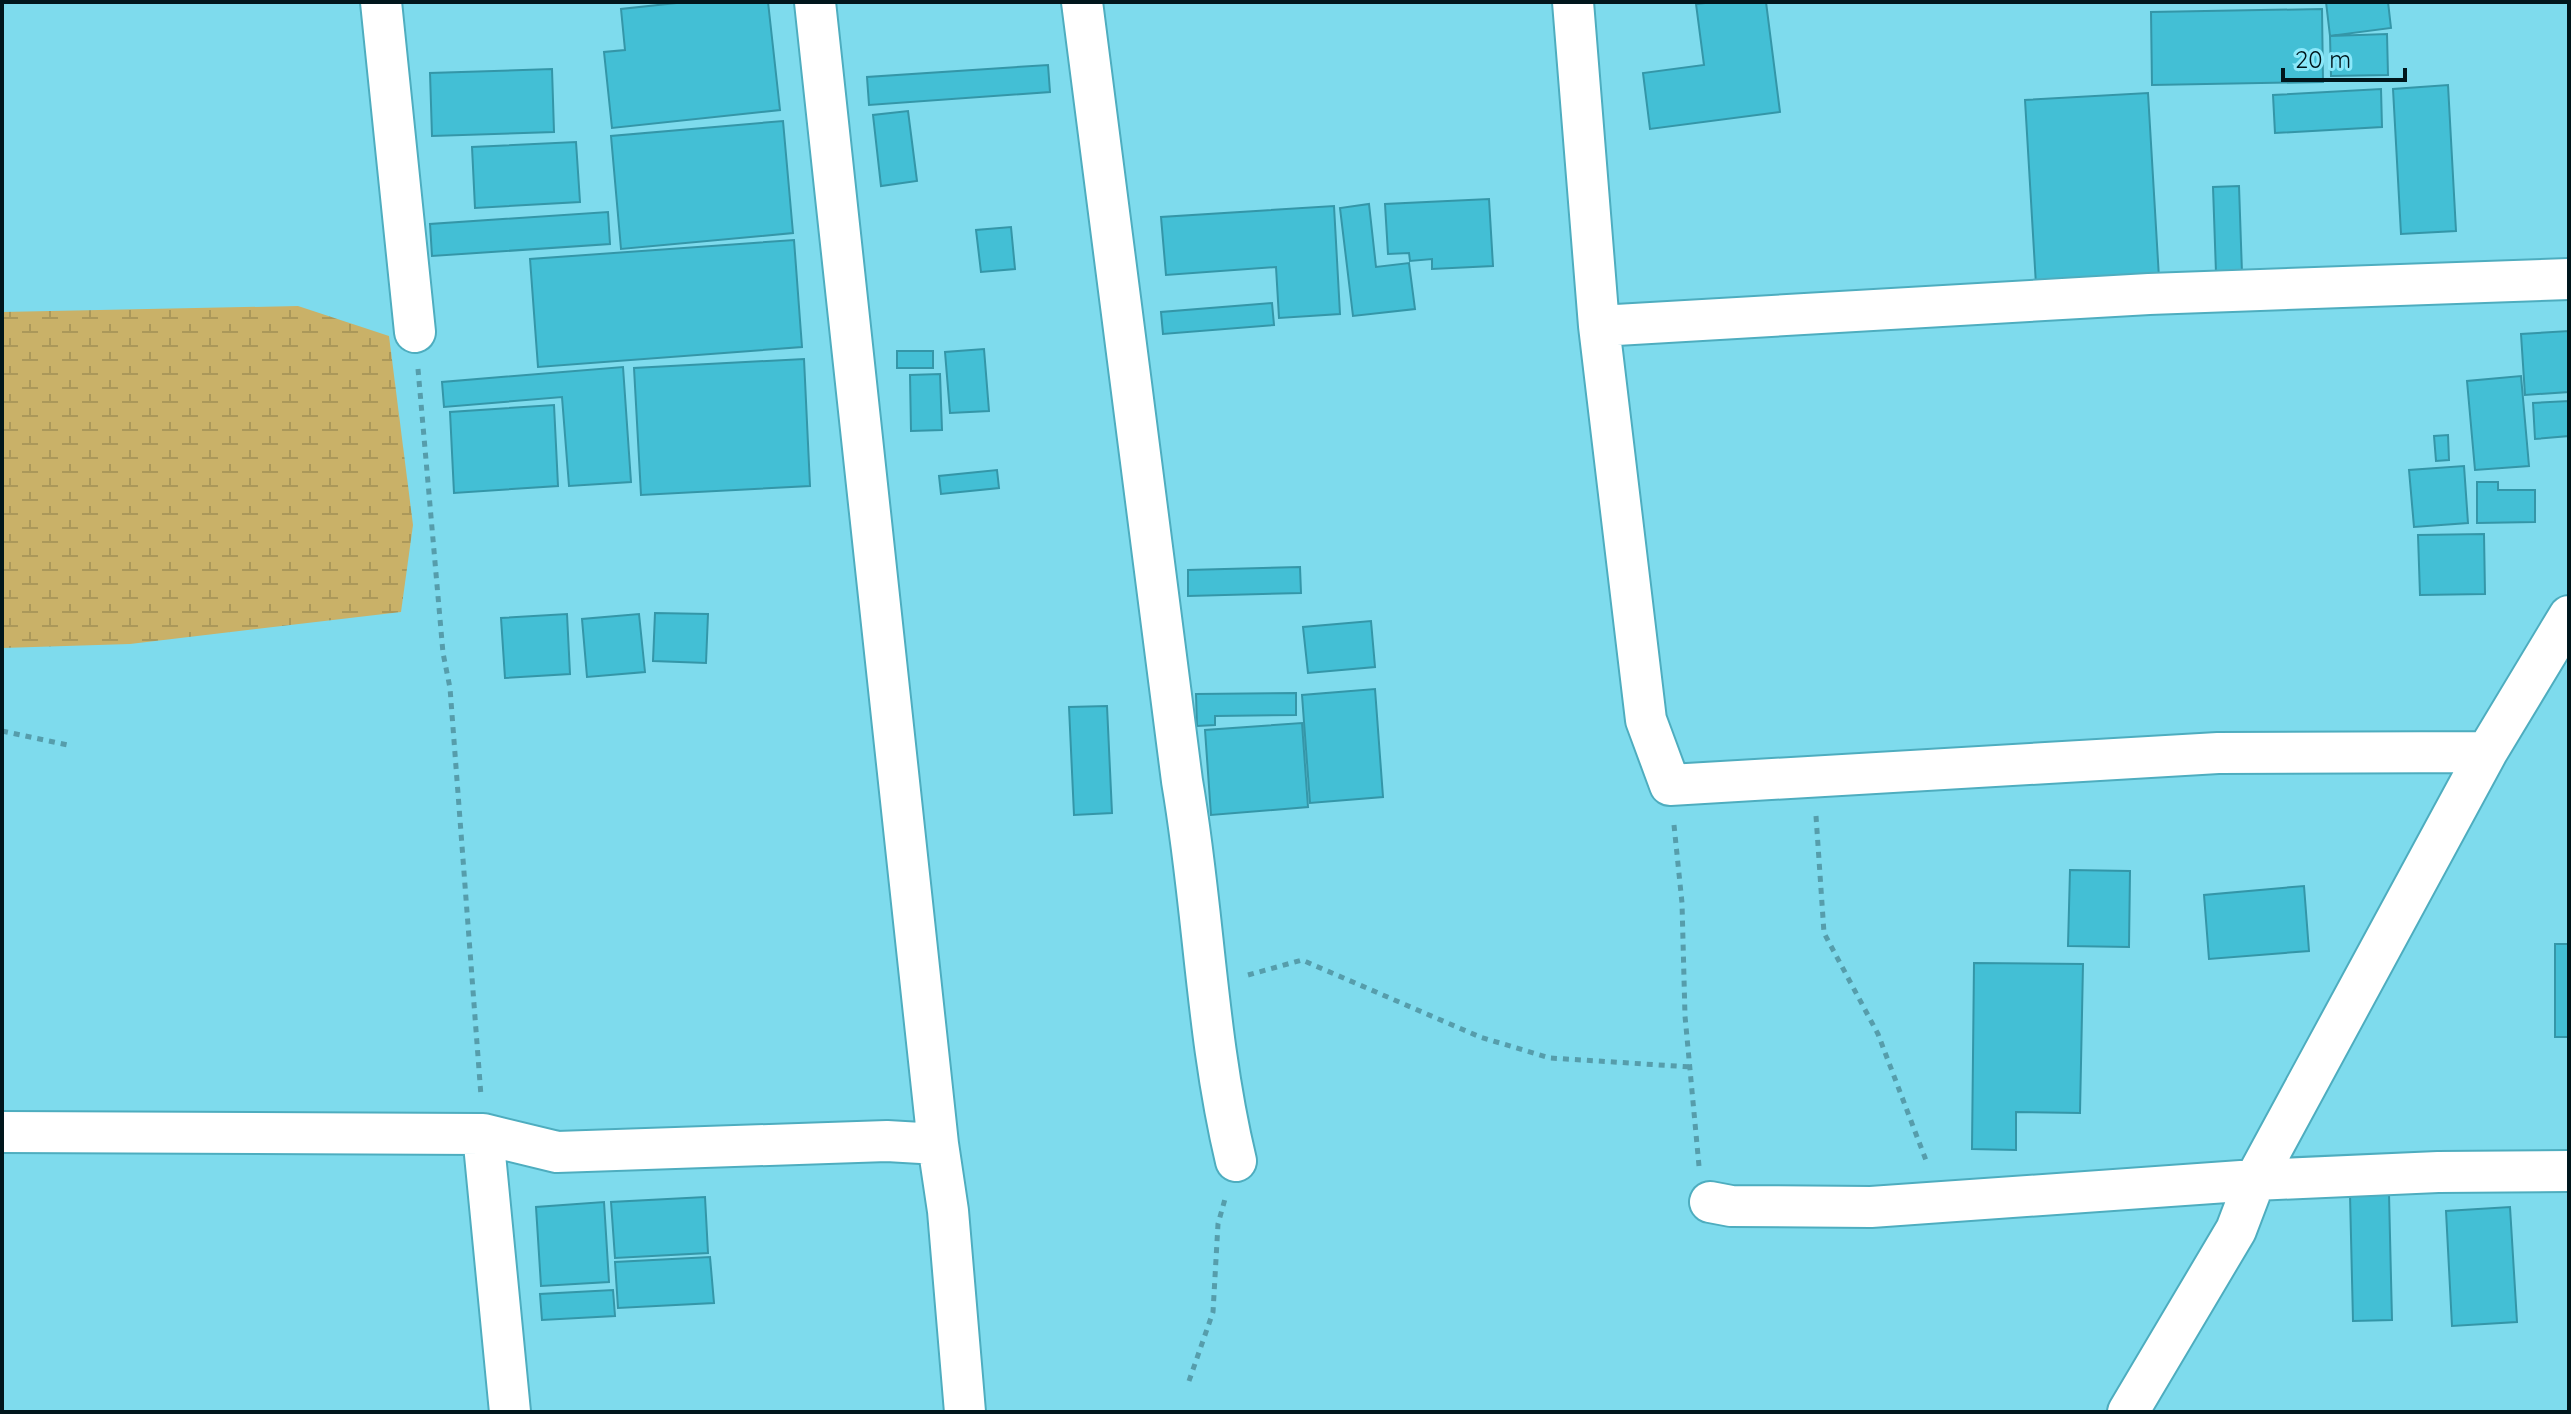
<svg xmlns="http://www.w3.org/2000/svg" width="2571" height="1414" font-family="Quicksand,sans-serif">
	<defs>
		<pattern id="wetland-marsh" width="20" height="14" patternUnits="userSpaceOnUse" patternTransform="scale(2)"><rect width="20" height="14" fill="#c9b168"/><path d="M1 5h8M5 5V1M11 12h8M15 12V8" fill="none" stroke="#ab985a"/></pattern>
	</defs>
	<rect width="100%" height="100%" fill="#7edbed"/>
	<path fill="url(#wetland-marsh)" d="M 298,306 L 389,336 L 413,525 L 401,612 L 130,644 L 2,648 L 2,312 Z"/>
	<path fill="#43bfd5" stroke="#3496a8" stroke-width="2" d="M 686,2 L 768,2 L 780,110 L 612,128 L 604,52 L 625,50 L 621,9 Z
		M 1714,2 L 1766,2 L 1780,112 L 1650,129 L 1643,73 L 1704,65 L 1696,4 Z
		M 2326,2 L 2388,2 L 2391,28 L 2330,36 Z
		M 2322,9 L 2323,82 L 2152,85 L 2151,12 Z
		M 2387,34 L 2388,75 L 2331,76 L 2330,36 Z
		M 1048,65 L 1050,92 L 869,105 L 867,77 Z
		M 552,69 L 554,132 L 432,136 L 430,73 Z
		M 2448,85 L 2456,231 L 2401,234 L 2393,89 Z
		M 2381,89 L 2382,127 L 2275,133 L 2273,95 Z
		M 2148,93 L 2159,278 L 2036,285 L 2025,100 Z
		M 908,111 L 917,181 L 881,186 L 873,115 Z
		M 783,121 L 793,233 L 621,249 L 611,136 Z
		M 576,142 L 580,202 L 475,208 L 472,147 Z
		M 2239,186 L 2242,273 L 2216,273 L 2213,187 Z
		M 1489,199 L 1493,266 L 1432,269 L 1432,259 L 1410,261 L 1409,253 L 1388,254 L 1385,204 Z
		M 1369,204 L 1376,267 L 1409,263 L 1415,309 L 1353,316 L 1340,208 Z
		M 1334,206 L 1340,314 L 1279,318 L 1276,267 L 1166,275 L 1161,217 Z
		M 608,212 L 610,244 L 432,256 L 430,224 Z
		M 1011,227 L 1015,269 L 981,272 L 976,230 Z
		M 794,240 L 802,347 L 538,367 L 530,259 Z
		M 1272,303 L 1274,325 L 1163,334 L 1161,312 Z
		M 2569,331 L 2569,392 L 2525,395 L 2521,334 Z
		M 984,349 L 989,411 L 950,413 L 945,352 Z
		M 897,351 L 933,351 L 933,368 L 897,368 Z
		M 804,359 L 810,486 L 641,495 L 634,368 Z
		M 623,367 L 631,482 L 569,486 L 562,397 L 444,407 L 442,382 Z
		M 940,374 L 942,430 L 911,431 L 910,375 Z
		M 2521,376 L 2529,466 L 2475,470 L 2467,381 Z
		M 2569,401 L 2569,436 L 2535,439 L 2533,403 Z
		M 554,405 L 558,486 L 454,493 L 450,412 Z
		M 2448,435 L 2449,460 L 2436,461 L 2434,436 Z
		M 2464,466 L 2468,523 L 2414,527 L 2409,470 Z
		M 997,470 L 999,488 L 941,494 L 939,476 Z
		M 2477,482 L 2498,482 L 2498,490 L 2535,490 L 2535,522 L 2477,523 Z
		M 2484,534 L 2485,594 L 2420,595 L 2418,535 Z
		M 1300,567 L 1301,593 L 1188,596 L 1188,570 Z
		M 655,613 L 708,614 L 706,663 L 653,661 Z
		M 567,614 L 570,674 L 505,678 L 501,618 Z
		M 639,614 L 645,672 L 587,677 L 582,619 Z
		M 1371,621 L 1375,667 L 1308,673 L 1303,627 Z
		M 1375,689 L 1383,797 L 1310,803 L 1302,695 Z
		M 1296,693 L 1296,715 L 1215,716 L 1215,725 L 1197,726 L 1196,694 Z
		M 1107,706 L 1112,813 L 1074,815 L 1069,707 Z
		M 1302,723 L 1308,807 L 1211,815 L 1205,730 Z
		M 2070,870 L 2130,871 L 2129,947 L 2068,946 Z
		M 2304,886 L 2309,951 L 2209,959 L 2204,895 Z
		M 2555,944 L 2569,944 L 2569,1037 L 2555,1037 Z
		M 1974,963 L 2083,964 L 2080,1113 L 2016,1112 L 2016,1150 L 1972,1149 Z
		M 2350,1194 L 2389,1194 L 2392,1320 L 2353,1321 Z
		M 705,1197 L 708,1253 L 615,1258 L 611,1202 Z
		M 604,1202 L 609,1282 L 541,1286 L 536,1207 Z
		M 2510,1207 L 2517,1322 L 2452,1326 L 2446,1211 Z
		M 710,1257 L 714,1303 L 618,1308 L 615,1262 Z
		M 613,1290 L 615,1316 L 542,1320 L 540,1294 Z"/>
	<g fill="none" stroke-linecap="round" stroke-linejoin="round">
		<g stroke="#4eadbf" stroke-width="44">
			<path id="minor" d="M 381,2 L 415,332
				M 815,2 L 938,1144 L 948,1211 L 965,1412
				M 1082,2 L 1182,781 C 1204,908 1206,1036 1236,1161
				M 1573,2 L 1599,326 L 1646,720 L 1670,785 L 2218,753 L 2487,752
				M 1599,326 L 2149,294 L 2569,279
				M 2,1132 L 483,1134 L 557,1152 L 887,1141 L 938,1144
				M 483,1134 L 510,1412
				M 1710,1202 L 1731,1206 L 1871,1207 L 2255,1180 L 2438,1172 L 2569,1171
				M 2128,1412 L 2236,1230 L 2255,1180 L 2487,752 L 2569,616"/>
		</g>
		<path stroke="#569dab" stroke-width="5" stroke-dasharray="6 6" stroke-linecap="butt" d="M 418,369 L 443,653 L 450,688 L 481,1096
			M 2,731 L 68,745
			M 1816,816 L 1824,933 L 1878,1034 L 1927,1163
			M 1674,825 L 1682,903 L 1685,1016 L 1699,1166
			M 1248,975 L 1302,960 L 1480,1037 L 1550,1058 L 1692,1067
			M 1189,1381 L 1213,1312 L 1218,1224 L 1225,1199"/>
		<use href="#minor" stroke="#fff" stroke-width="40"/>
	</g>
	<rect width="2571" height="1414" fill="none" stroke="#00161c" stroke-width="8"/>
	<path d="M2283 68v12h122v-12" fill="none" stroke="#00161c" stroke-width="4"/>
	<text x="2295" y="68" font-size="24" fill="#00161c" stroke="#8be8fa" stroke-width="6" paint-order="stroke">20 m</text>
</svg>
